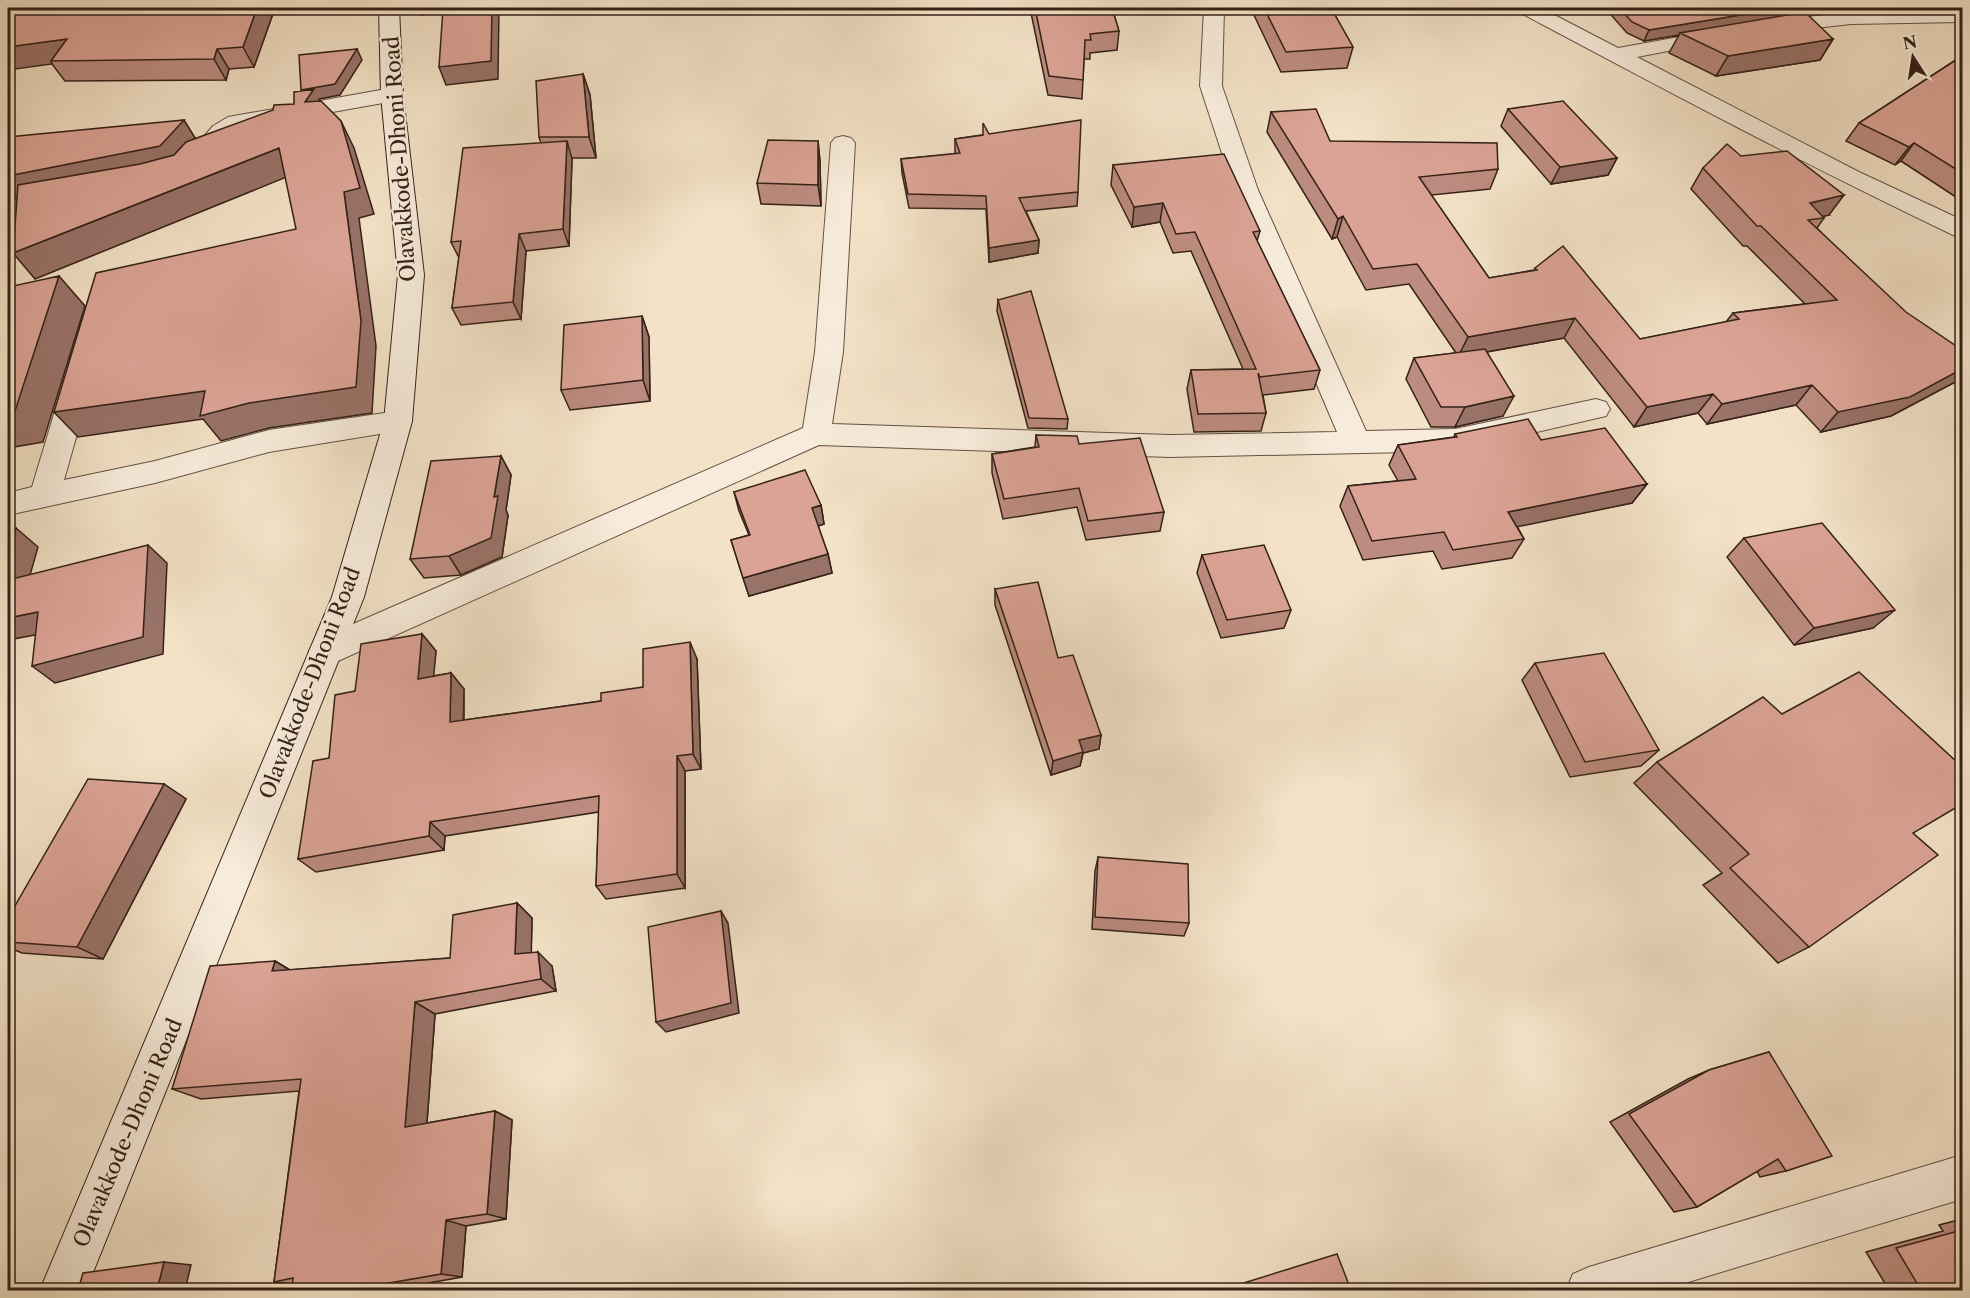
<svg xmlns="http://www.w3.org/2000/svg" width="1970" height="1298" font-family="'Libre Caslon Text',serif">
	<rect width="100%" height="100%" fill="#f3e2c7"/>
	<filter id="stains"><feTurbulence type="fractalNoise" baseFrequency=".00333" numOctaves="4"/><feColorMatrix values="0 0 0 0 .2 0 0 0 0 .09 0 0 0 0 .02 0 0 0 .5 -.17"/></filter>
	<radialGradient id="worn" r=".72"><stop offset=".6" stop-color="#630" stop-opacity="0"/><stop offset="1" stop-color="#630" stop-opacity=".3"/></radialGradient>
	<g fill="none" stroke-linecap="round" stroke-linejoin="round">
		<g stroke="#645143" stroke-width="2">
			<path id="minor" d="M 1204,8 L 1224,8 L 1222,86 L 1258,190 L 1366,431 L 1455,429 L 1596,399 L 1606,402 L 1610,409 L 1606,416 L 1455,451 L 1170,457 L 819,445 L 338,661 L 326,665 L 314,661 L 309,651 L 314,641 L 803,428 L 815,352 L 831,143 L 835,138 L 843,136 L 851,138 L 855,143 L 843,352 L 832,424 L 1170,435 L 1337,432 L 1234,190 L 1200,86 Z
				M 1516,8 L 1541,8 L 1618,48 L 1718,30 L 1725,32 L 1729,36 L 1725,40 L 1637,57 L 1859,172 L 1962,220 L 1962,237 L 1953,235 C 1806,165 1662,88 1519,12 Z
				M 1962,10 L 1962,22 L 1851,24 L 1772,33 L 1765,31 L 1762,27 L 1765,23 L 1772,21 L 1851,12 Z
				M 392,88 L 400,90 L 403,95 L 400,100 L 243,128 C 239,130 234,132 230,135 C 215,147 210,168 189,163 L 185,158 L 213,126 L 228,117 Z
				M 60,193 L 69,195 L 72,200 L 69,205 L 8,215 L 8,201 Z
				M 78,371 L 88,374 L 92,381 L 64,480 L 155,461 L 269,430 L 398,411 L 408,414 L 412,421 L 408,428 L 398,431 L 269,452 L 155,483 L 8,515 L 8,493 L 32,487 L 64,381 L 68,374 Z
				M 1962,1155 L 1962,1199 L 1662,1290 L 1566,1290 L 1573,1274 L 1589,1267 Z"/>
		</g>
		<g stroke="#342117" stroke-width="2">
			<path id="secondary" d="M 379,8 L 399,8 L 403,95 L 424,275 L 412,421 L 364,597 L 86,1290 L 40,1290 L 332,597 L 384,421 L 398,275 L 381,95 Z"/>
		</g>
		<use href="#minor" fill="#f7ecdb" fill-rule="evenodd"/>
		<use href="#secondary" fill="#f7ecdb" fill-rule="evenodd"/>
	</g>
	<path fill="#bc8c80" stroke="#342117" stroke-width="1.5" d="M 8,8 L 275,8 L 254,67 L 229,69 L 226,80 L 65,81 L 52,64 Z
		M 1030,8 L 1112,8 L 1119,31 L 1117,50 L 1090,53 L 1090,59 L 1084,59 L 1082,99 L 1048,95 Z
		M 1254,8 L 1331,8 L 1353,47 L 1347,68 L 1281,72 L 1253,13 Z
		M 1605,8 L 1783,8 L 1778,17 L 1833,39 L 1820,60 L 1716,76 L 1669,53 L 1679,35 L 1644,41 L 1627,33 Z
		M 1962,56 L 1962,201 L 1901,161 L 1895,165 L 1846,141 L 1859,123 Z
		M 583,74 L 590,95 L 596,158 L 572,158 L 569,246 L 526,251 L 521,319 L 461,325 L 452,308 L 459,258 L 451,242 L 541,143 L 539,137 Z
		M 1508,109 L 1617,158 L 1608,175 L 1551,184 L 1501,126 Z
		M 1271,112 L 1330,141 L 1498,169 L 1490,189 L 1431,195 L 1489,278 L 1534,270 L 1535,268 L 1640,339 L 1726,322 L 1733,313 L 1805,304 L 1747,246 L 1743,246 L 1691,189 L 1703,168 L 1741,156 L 1829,215 L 1823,216 L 1824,218 L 1817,228 L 1959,380 L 1891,416 L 1821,432 L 1796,405 L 1707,424 L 1698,413 L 1634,427 L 1564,338 L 1487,352 L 1503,416 L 1455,427 L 1431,427 L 1406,379 L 1414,358 L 1456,353 L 1409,284 L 1366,290 L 1337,237 L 1332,239 L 1267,132 Z
		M 989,134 L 1078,192 L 1077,206 L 1026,211 L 1039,240 L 1038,253 L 989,262 L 986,209 L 909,208 L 902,173 L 901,159 L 955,154 L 955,139 Z
		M 818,141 L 820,162 L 821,206 L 761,204 L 757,183 Z
		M 1113,165 L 1260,231 L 1257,241 L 1320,370 L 1314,389 L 1263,395 L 1266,413 L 1261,431 L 1194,432 L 1187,389 L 1191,370 L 1243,369 L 1191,251 L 1173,253 L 1160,222 L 1132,227 L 1111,185 Z
		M 998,300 L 1068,419 L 1067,429 L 1028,428 L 997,311 Z
		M 642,316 L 649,337 L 650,401 L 570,410 L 561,390 Z
		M 1455,434 L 1541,440 L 1647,484 L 1632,503 L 1517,526 L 1524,539 L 1512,558 L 1442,569 L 1433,551 L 1363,560 L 1340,506 L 1348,486 L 1398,481 L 1389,465 L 1398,445 L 1454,437 Z
		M 1036,435 L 1079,444 L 1164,512 L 1160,531 L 1086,540 L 1077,507 L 1003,519 L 992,473 L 992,454 L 1035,447 Z
		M 501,456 L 511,475 L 506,510 L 508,515 L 502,557 L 461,575 L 424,578 L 410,559 Z
		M 734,492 L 821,505 L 824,524 L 818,526 L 828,554 L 832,573 L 749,596 L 731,540 L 749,535 L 739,511 Z
		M 1744,538 L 1873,628 L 1794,645 L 1727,557 Z
		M 1202,555 L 1291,610 L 1284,628 L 1221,638 L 1197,573 Z
		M 995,589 L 1058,658 L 1101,735 L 1099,749 L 1083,753 L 1080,766 L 1051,775 L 995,605 Z
		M 422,634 L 436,651 L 433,676 L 451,673 L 464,689 L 464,720 L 601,701 L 643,687 L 697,659 L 701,769 L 685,771 L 685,888 L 606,899 L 596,886 L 599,812 L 445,836 L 444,850 L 316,872 L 298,859 L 329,758 L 355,691 Z
		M 1535,663 L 1659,750 L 1641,766 L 1570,777 L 1522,680 Z
		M 1962,675 L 1962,686 L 1956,680 Z
		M 1657,762 L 1913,833 L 1809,947 L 1778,963 L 1703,885 L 1722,873 L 1634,783 Z
		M 164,784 L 186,799 L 103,959 L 22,953 L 8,947 L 8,918 Z
		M 1098,857 L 1189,923 L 1184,936 L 1092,929 L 1095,871 Z
		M 517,903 L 532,918 L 531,953 L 552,966 L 556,991 L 435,1014 L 427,1123 L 495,1111 L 512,1120 L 506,1219 L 466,1226 L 462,1277 L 401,1288 L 401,1290 L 292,1290 L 292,1284 L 274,1282 L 299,1091 L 201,1099 L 172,1089 L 275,961 L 290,970 L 450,958 Z
		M 1769,1052 L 1786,1171 L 1760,1177 L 1757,1171 L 1697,1207 L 1674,1212 L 1610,1122 L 1688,1079 L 1709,1070 Z
		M 1962,1219 L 1962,1290 L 1889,1290 L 1866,1252 L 1943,1231 L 1939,1225 Z"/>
	<path fill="#997268" stroke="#342117" stroke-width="1.5" d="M 257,8 L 275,8 L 254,67 L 243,47 Z
		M 417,8 L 449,8 L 451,12 L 420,15 Z
		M 492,8 L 499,8 L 498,79 L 446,85 L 439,67 Z
		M 1783,8 L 1777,18 L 1680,33 L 1679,35 L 1644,41 L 1649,30 Z
		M 67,39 L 51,61 L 52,64 L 8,70 L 8,47 Z
		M 1833,39 L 1820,60 L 1716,76 L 1728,56 Z
		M 217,49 L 229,69 L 226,80 L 214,59 Z
		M 357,49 L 362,60 L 340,95 L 319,99 L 328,115 L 305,102 L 307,100 L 301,90 Z
		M 583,74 L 590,95 L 596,158 L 589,137 Z
		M 184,120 L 197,141 L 174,167 L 8,199 L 8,176 Z
		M 341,121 L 354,148 L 374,214 L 359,218 L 376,346 L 372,413 L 269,428 L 221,441 L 203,419 L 78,437 L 54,412 L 361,321 L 344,192 Z
		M 567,141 L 572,159 L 569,246 L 563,229 Z
		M 818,141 L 820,162 L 821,206 L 818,185 Z
		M 1914,143 L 1901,161 L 1895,165 L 1909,147 Z
		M 279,148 L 294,174 L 35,279 L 13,253 Z
		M 1617,158 L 1608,175 L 1551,184 L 1560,167 Z
		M 1844,195 L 1829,215 L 1795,223 L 1810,203 Z
		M 1163,203 L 1160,222 L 1132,227 L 1134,207 Z
		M 1343,216 L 1337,237 L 1332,239 L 1338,219 Z
		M 519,234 L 526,251 L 521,319 L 513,302 Z
		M 1039,240 L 1038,253 L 989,262 L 989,248 Z
		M 59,276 L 85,306 L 43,442 L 8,448 L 8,415 Z
		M 642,316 L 649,337 L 650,401 L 643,380 Z
		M 1575,318 L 1564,338 L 1458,357 L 1468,337 Z
		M 1962,369 L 1962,376 L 1959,380 L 1891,416 L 1821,432 L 1838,412 Z
		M 1812,385 L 1796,405 L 1707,424 L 1722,404 Z
		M 1713,394 L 1698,413 L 1634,427 L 1647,407 Z
		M 1514,396 L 1503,416 L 1455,427 L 1465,407 Z
		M 501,456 L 511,475 L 506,510 L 508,515 L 502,557 L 461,575 L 449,556 L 494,497 Z
		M 1647,484 L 1632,503 L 1497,531 L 1508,512 Z
		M 821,505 L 824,524 L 815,527 L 812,508 Z
		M 16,528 L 38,547 L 23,600 L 8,588 L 8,557 Z
		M 148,545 L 167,563 L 163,654 L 55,683 L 32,666 Z
		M 828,554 L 832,573 L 749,596 L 743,578 Z
		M 1895,610 L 1873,628 L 1794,645 L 1814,628 Z
		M 38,612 L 61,630 L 8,640 L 8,618 Z
		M 422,634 L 436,651 L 432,695 L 418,679 Z
		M 690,642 L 697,659 L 701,769 L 693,754 Z
		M 451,673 L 464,689 L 463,737 L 450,722 Z
		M 1101,735 L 1099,749 L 1083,753 L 1080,766 L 1051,775 L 1053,761 L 1079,740 Z
		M 677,756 L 685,771 L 685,888 L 677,874 Z
		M 164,784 L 186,799 L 103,959 L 77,947 Z
		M 430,822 L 445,836 L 444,850 L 429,836 Z
		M 517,903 L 532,918 L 531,967 L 515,954 Z
		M 721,911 L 728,923 L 739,1013 L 666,1032 L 656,1022 Z
		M 538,952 L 552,966 L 556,991 L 541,979 Z
		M 275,961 L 298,975 L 272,971 Z
		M 415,1002 L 435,1014 L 426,1135 L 405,1127 Z
		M 495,1111 L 512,1120 L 506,1219 L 487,1214 Z
		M 446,1220 L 466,1226 L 462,1277 L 441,1274 Z
		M 164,1262 L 191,1265 L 185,1290 L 157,1290 Z
		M 378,1285 L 401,1288 L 401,1290 L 378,1290 Z"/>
	<path fill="#dba395" stroke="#342117" stroke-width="1.5" d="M 8,8 L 257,8 L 243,47 L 217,49 L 214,59 L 51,61 L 67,39 L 8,47 Z
		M 443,8 L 492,8 L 491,61 L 439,67 Z
		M 1035,8 L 1112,8 L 1119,31 L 1090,34 L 1091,40 L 1085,40 L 1083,80 L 1049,76 Z
		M 1264,8 L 1331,8 L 1353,47 L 1286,52 Z
		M 1619,8 L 1783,8 L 1649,30 L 1632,22 Z
		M 1805,12 L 1833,39 L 1728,56 L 1680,33 Z
		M 357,49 L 335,84 L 301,90 L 299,55 Z
		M 1962,56 L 1962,173 L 1914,143 L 1909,147 L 1859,123 Z
		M 583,74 L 589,137 L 539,137 L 536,81 Z
		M 314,89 L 305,102 L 321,101 L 341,121 L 360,188 L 344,192 L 361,321 L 356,387 L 249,403 L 200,416 L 205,391 L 54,412 L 96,273 L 296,229 L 279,148 L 13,253 L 18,185 L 140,164 L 174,155 L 186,142 L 273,110 L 274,105 L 294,104 L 294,92 Z
		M 1563,101 L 1617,158 L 1560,167 L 1508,109 Z
		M 1316,109 L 1330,141 L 1497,143 L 1498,169 L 1419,177 L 1489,278 L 1537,270 L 1535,268 L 1563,246 L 1640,339 L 1739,319 L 1733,313 L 1837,300 L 1761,226 L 1757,226 L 1703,168 L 1727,144 L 1741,156 L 1787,151 L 1844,195 L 1810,203 L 1824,218 L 1808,220 L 1906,312 L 1962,350 L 1962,369 L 1910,397 L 1838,412 L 1812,385 L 1722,404 L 1713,394 L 1647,407 L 1575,318 L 1468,337 L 1417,264 L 1373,269 L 1343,216 L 1338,219 L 1271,112 Z
		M 184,120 L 160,146 L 8,176 L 8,137 Z
		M 1081,120 L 1078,192 L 1019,198 L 1039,240 L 989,248 L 986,196 L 908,194 L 901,159 L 960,153 L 955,139 L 983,135 L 983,123 L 989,134 Z
		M 768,140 L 818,141 L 818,185 L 757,183 Z
		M 567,141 L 563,229 L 519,234 L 513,302 L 452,308 L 461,241 L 451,242 L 463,148 Z
		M 1224,154 L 1260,231 L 1253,232 L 1320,370 L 1260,377 L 1258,373 L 1266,413 L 1198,414 L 1191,370 L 1256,369 L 1195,232 L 1176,234 L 1163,203 L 1134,207 L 1113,165 Z
		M 59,276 L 14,414 L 8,415 L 8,287 Z
		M 1031,291 L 1068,419 L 1029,418 L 998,300 Z
		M 642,316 L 643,380 L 561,390 L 564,325 Z
		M 1485,349 L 1514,396 L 1465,407 L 1441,407 L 1414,358 Z
		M 1528,419 L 1541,440 L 1605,428 L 1647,484 L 1508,512 L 1524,539 L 1453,550 L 1444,532 L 1372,541 L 1348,486 L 1416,479 L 1398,445 L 1457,437 L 1455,434 Z
		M 1036,435 L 1077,436 L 1079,444 L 1140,438 L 1164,512 L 1088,521 L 1079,488 L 1004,499 L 992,454 L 1039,447 Z
		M 501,456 L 494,497 L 498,496 L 491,538 L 449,556 L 410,559 L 431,461 Z
		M 805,470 L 821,505 L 812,508 L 828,554 L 743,578 L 731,540 L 750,535 L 734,492 Z
		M 1822,523 L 1895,610 L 1814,628 L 1744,538 Z
		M 16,528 L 8,557 L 8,530 Z
		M 148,545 L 143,637 L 32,666 L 38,612 L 8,618 L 8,580 Z
		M 1264,545 L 1291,610 L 1227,620 L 1202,555 Z
		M 1038,582 L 1058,658 L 1073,655 L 1101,735 L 1079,740 L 1083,752 L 1053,761 L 995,589 Z
		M 422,634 L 418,679 L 451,673 L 450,722 L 601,701 L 601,693 L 643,687 L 643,649 L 690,642 L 693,754 L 677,756 L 677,874 L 596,886 L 599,796 L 430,822 L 429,836 L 298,859 L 313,761 L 329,758 L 335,695 L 355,691 L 361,644 Z
		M 1604,653 L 1659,750 L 1585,762 L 1535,663 Z
		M 1859,672 L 1957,762 L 1962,759 L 1962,804 L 1913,833 L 1938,855 L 1809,947 L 1730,868 L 1749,854 L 1657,762 L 1763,697 L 1782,714 Z
		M 88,779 L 164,784 L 77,947 L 8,942 L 8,918 Z
		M 1098,857 L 1188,864 L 1189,923 L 1095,917 Z
		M 517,903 L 515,954 L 538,952 L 541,979 L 415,1002 L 405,1127 L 495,1111 L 487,1214 L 446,1220 L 441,1274 L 378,1285 L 378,1290 L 292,1290 L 293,1278 L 274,1282 L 301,1079 L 172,1089 L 210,966 L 275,961 L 272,971 L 450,958 L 453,915 Z
		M 721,911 L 731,1003 L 656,1022 L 648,927 Z
		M 1769,1052 L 1832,1156 L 1786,1171 L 1778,1159 L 1697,1207 L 1629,1114 L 1709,1070 Z
		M 1962,1230 L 1962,1290 L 1921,1290 L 1896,1248 Z
		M 1337,1254 L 1351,1290 L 1221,1290 Z
		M 164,1262 L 157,1290 L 78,1290 L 83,1273 Z"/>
	<g text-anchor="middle" stroke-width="4.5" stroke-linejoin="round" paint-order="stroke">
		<g font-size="21" fill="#342117" stroke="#f7ecdb">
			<text transform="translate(400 159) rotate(-94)" y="7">Olavakkode-Dhoni Road</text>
			<text transform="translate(310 683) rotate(-69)" y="7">Olavakkode-Dhoni Road</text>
			<text transform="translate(128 1133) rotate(-67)" y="7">Olavakkode-Dhoni Road</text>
		</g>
	</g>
	<rect width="1970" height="1298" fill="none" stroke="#f3e2c7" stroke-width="30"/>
	<rect x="9" y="9" width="1952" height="1280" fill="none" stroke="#342117" stroke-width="3"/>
	<rect x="15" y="15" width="1940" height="1268" fill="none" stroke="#342117" stroke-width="1.5"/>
	<g transform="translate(1913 57) rotate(348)" stroke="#f7ecdb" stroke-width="4.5" paint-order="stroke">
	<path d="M0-4.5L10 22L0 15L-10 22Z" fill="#342117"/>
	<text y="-9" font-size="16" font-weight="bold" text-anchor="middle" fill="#342117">N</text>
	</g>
	<rect width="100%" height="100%" filter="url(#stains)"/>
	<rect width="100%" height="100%" fill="url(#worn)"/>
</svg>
